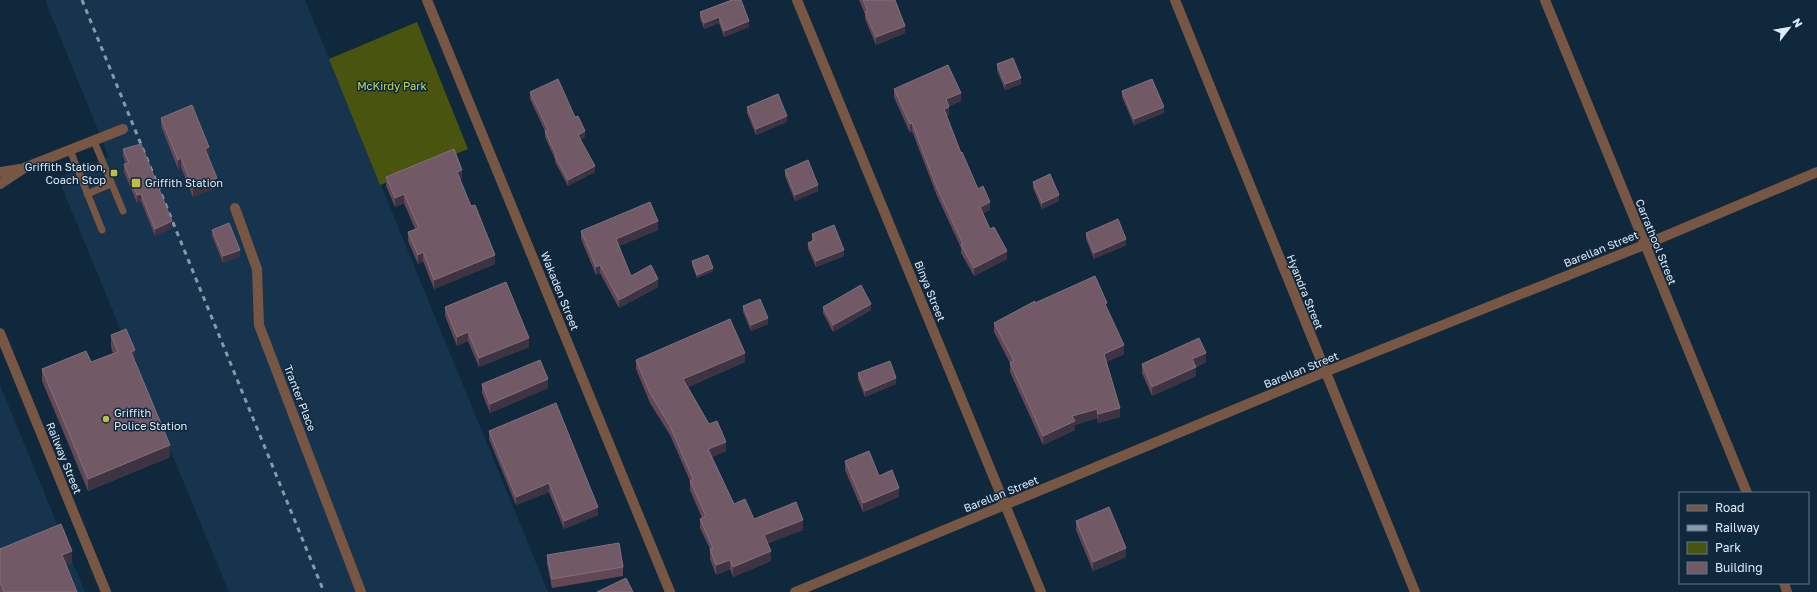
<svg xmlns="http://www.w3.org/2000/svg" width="1817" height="592" font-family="'Golos Text',sans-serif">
	<rect width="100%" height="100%" fill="#10283c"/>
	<path fill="#16344d" d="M 45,0 L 305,0 L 548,592 L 229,592 L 58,178 L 109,157 Z
		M 0,385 L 85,592 L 0,592 Z"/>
	<path fill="#49550f" d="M 417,22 L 468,149 L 380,185 L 329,59 Z"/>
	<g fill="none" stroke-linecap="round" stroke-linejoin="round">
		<path stroke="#785644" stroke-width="7" d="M 94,141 L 123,211
			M 70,150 L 102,230
			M 87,194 L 111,184"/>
		<path stroke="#785644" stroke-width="10" d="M 797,0 L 1041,592
			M 1175,0 L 1415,592
			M 1545,0 L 1747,493
			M 0,172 L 20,169
			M 0,184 L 24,168 L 123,129
			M 235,208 L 257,269 L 259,325 L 361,592
			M 0,333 L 106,592
			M 1784,583 L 1787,592
			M 795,592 L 1325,372 L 1644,245 L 1817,172"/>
		<path stroke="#785644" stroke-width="10" d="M 427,0 L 670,592"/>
		<path stroke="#879aaa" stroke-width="3" stroke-dasharray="5 5" stroke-linecap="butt" d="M 82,0 L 324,592"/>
	</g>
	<path fill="#644754" d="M 732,0 L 749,27 L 724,37 L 719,23 L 704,29 L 700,18 L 700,12 Z
		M 859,0 L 895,0 L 905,33 L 876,45 L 865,19 L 865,14 Z
		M 997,64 L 1021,84 L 1005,90 L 997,70 Z
		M 894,89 L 961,101 L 949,106 L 949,115 L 946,116 L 961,153 L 978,189 L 990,210 L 983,213 L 990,229 L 1007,259 L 974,276 L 961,253 L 961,248 L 937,196 L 912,131 L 910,133 L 894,97 Z
		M 1122,91 L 1164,113 L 1134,125 L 1122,97 Z
		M 530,92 L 575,117 L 585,137 L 580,140 L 595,172 L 568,186 L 555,162 L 555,159 L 545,137 L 545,131 L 530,99 Z
		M 747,107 L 787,122 L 756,135 L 747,113 Z
		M 161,118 L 209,156 L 208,157 L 217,187 L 193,197 L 181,167 L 178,169 L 161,126 Z
		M 123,149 L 172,228 L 155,236 L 141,201 L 137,203 L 124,172 L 124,164 L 126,164 L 123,156 Z
		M 785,170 L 818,191 L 795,201 L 785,176 Z
		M 386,177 L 462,179 L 460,180 L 495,264 L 434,289 L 423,261 L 418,264 L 408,241 L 408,232 L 415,229 L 404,203 L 395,207 L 386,186 Z
		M 1033,182 L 1059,201 L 1042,209 L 1033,188 Z
		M 212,230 L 240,256 L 223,263 L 212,236 Z
		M 658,230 L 619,246 L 631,276 L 658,287 L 619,308 L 600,273 L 596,275 L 581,239 L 581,231 Z
		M 1086,233 L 1126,245 L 1094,259 L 1086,239 Z
		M 812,234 L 844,256 L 816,267 L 808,249 L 808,243 L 812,241 Z
		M 692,261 L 713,271 L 697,278 L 692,265 Z
		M 1035,303 L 1107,308 L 1124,354 L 1106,362 L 1120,417 L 1098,423 L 1097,418 L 1075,425 L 1075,430 L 1043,445 L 1010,372 L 1010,363 L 994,332 L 994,323 Z
		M 743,306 L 768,324 L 751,331 L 743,312 Z
		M 445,307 L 529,347 L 479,367 L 468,341 L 457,346 L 445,316 Z
		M 823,307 L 871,310 L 833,332 L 823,313 Z
		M 111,335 L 135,362 L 170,457 L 88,491 L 42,381 L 42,369 L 91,362 L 113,353 L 111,347 Z
		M 636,360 L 745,362 L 688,387 L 709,424 L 726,451 L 712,457 L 734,504 L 754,519 L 803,530 L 767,543 L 771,561 L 733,577 L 730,569 L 716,575 L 710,559 L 710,549 L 700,528 L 700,519 L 702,518 L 690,490 L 690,481 L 670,435 L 650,403 L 636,369 Z
		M 1206,362 L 1196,367 L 1196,376 L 1152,396 L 1142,373 L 1142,364 Z
		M 858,373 L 896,384 L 865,397 L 858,379 Z
		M 482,384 L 548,388 L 490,413 L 482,393 Z
		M 489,431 L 598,515 L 564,529 L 549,492 L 516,505 L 489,439 Z
		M 845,461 L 899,497 L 863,512 L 845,470 Z
		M 1076,521 L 1126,557 L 1093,571 L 1076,530 Z
		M 0,549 L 72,563 L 66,565 L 77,592 L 0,592 Z
		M 547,555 L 623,567 L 623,576 L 552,588 L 547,564 Z"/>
	<path fill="#3d3343" d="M 719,17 L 719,23 L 704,29 L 704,23 Z
		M 749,21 L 749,27 L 724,37 L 724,31 Z
		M 905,26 L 905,33 L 876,45 L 876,37 Z
		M 1021,78 L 1021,84 L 1005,90 L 1005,84 Z
		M 961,93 L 961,101 L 946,108 L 946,99 Z
		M 949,107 L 949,115 L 944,117 L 944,109 Z
		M 1164,107 L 1164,113 L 1134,125 L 1134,119 Z
		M 787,116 L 787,122 L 756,135 L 756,129 Z
		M 912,123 L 912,131 L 910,133 L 910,124 Z
		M 585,131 L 585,137 L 578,141 L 578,135 Z
		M 209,147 L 209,156 L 205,158 L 205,149 Z
		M 181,158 L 181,167 L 178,169 L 178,160 Z
		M 595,166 L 595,172 L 568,186 L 568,180 Z
		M 462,170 L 462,179 L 457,181 L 457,172 Z
		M 217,178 L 217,187 L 193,197 L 193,188 Z
		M 818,185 L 818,191 L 795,201 L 795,195 Z
		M 141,194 L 141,201 L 137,203 L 137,195 Z
		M 404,194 L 404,203 L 395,207 L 395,198 Z
		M 1059,195 L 1059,201 L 1042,209 L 1042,203 Z
		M 990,202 L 990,210 L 980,215 L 980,207 Z
		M 172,221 L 172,228 L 155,236 L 155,229 Z
		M 658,221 L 658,230 L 616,247 L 616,239 Z
		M 1126,239 L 1126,245 L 1094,259 L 1094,253 Z
		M 240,250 L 240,256 L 223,263 L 223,256 Z
		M 844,250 L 844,256 L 816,267 L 816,261 Z
		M 1007,251 L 1007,259 L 974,276 L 974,268 Z
		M 423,252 L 423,261 L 418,264 L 418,255 Z
		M 495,255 L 495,264 L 434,289 L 434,280 Z
		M 600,265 L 600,273 L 596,275 L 596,267 Z
		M 713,268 L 713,271 L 697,278 L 697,275 Z
		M 658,279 L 658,287 L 619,308 L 619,300 Z
		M 871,304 L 871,310 L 833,332 L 833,325 Z
		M 768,318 L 768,324 L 751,331 L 751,325 Z
		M 468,332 L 468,341 L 457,346 L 457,337 Z
		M 529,338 L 529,347 L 479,367 L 479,358 Z
		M 1124,345 L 1124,354 L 1104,363 L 1104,354 Z
		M 135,350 L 135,362 L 131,364 L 131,352 Z
		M 745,353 L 745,362 L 683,389 L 683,379 Z
		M 1206,353 L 1206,362 L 1192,368 L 1192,359 Z
		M 1196,367 L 1196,376 L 1152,396 L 1152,387 Z
		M 896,378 L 896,384 L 865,397 L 865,391 Z
		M 548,379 L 548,388 L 490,413 L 490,404 Z
		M 1120,408 L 1120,417 L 1098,423 L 1098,414 Z
		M 1097,409 L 1097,418 L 1075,425 L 1075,430 L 1043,445 L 1043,436 L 1072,416 Z
		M 726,442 L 726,451 L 708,459 L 708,449 Z
		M 170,445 L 170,457 L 88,491 L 88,479 Z
		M 549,483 L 549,492 L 516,505 L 516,497 Z
		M 899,488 L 899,497 L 863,512 L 863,503 Z
		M 598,507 L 598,515 L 564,529 L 564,521 Z
		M 803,520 L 803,530 L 764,545 L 764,535 Z
		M 1126,548 L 1126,557 L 1093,571 L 1093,562 Z
		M 72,551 L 72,563 L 62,567 L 62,555 Z
		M 771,551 L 771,561 L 733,577 L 733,567 Z
		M 730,560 L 730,569 L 716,575 L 716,565 Z"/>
	<path fill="#715965" stroke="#82707d" d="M 732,0 L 741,0 L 749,21 L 724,31 L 719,17 L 704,23 L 700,12 Z
		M 863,0 L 895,0 L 905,26 L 876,37 L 865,12 L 868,11 Z
		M 1013,58 L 1021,78 L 1005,84 L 997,64 Z
		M 948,65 L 961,93 L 946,99 L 949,107 L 944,109 L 961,153 L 962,152 L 978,189 L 983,186 L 990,202 L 980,207 L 990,229 L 994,227 L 1007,251 L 974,268 L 961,245 L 963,244 L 937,188 L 912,123 L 910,124 L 894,89 Z
		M 558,79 L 575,117 L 578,116 L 585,131 L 578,135 L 595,166 L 568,180 L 555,156 L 556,155 L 545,131 L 548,130 L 530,92 Z
		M 1152,79 L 1164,107 L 1134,119 L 1122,91 Z
		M 778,94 L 787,116 L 756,129 L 747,107 Z
		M 192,105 L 209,147 L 205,149 L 217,178 L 193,188 L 181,158 L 178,160 L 161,118 Z
		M 141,144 L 172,221 L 155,229 L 141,194 L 137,195 L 124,164 L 129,163 L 123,149 Z
		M 454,149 L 462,170 L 457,172 L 471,206 L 475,205 L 495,255 L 434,280 L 423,252 L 418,255 L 408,232 L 419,228 L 404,194 L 395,198 L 386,177 Z
		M 808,160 L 818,185 L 795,195 L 785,170 Z
		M 1050,174 L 1059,195 L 1042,203 L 1033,182 Z
		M 650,202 L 658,221 L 616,239 L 631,276 L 651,265 L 658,279 L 619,300 L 600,265 L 596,267 L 581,231 Z
		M 1118,219 L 1126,239 L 1094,253 L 1086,233 Z
		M 229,223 L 240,250 L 223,256 L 212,230 Z
		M 834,225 L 844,250 L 816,261 L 808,243 L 814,240 L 812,234 Z
		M 708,255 L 713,268 L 697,275 L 692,261 Z
		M 1095,276 L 1107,303 L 1105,304 L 1124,345 L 1104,354 L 1120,408 L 1098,414 L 1097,409 L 1072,416 L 1075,421 L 1043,436 L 1010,363 L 1014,361 L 994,323 L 1035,301 L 1035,303 Z
		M 506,282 L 529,338 L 479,358 L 468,332 L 457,337 L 445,307 Z
		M 861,285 L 871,304 L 833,325 L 823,307 Z
		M 760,299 L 768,318 L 751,325 L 743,306 Z
		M 730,319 L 745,353 L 683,379 L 709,424 L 717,421 L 726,442 L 708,449 L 734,504 L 745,499 L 754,519 L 796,502 L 803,520 L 764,535 L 771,551 L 733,567 L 730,560 L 716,565 L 710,549 L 713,548 L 700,519 L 706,516 L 690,481 L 693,479 L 670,426 L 650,393 L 636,360 Z
		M 126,329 L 135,350 L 131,352 L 170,445 L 88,479 L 42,369 L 86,351 L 91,362 L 118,352 L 111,335 Z
		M 1199,338 L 1206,353 L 1192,359 L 1196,367 L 1152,387 L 1142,364 Z
		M 540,360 L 548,379 L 490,404 L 482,384 Z
		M 890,361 L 896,378 L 865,391 L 858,373 Z
		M 556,403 L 598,507 L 564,521 L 549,483 L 516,497 L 489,431 Z
		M 869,451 L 879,476 L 892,470 L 899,488 L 863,503 L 845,461 Z
		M 1109,507 L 1126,548 L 1093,562 L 1076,521 Z
		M 61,524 L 72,551 L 62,555 L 77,592 L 4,592 L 0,582 L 0,549 Z
		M 619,543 L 623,567 L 552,579 L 547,555 Z
		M 626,578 L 633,592 L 597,592 Z"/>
	<g fill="#bdbf43" stroke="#10283c" stroke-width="1.5">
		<rect x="110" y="169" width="8" height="8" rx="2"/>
		<rect x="131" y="178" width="10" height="10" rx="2"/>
		<circle cx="106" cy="419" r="4"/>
	</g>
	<g text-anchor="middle" stroke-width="3" stroke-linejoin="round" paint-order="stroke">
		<g font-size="11" fill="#c2da61" stroke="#10283c">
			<text x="392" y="90">McKirdy Park</text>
		</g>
		<g font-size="11" fill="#deecfa" stroke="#10283c" text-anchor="start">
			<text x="106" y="171" text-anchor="end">Griffith Station,<tspan x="106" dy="13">Coach Stop</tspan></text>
			<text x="145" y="187">Griffith Station</text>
			<text x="114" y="417">Griffith<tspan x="114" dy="13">Police Station</tspan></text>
		</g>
		<g font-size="11" fill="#deecfa" stroke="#10283c">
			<text transform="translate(1656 242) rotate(68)" y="4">Carrathool Street</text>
			<text transform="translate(1601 249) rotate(-22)" y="4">Barellan Street</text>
			<text transform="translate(560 291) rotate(68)" y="4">Wakaden Street</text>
			<text transform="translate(930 291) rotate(68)" y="4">Binya Street</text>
			<text transform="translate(1305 292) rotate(68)" y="4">Hyandra Street</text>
			<text transform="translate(1301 370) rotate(-22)" y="4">Barellan Street</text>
			<text transform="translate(300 398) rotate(69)" y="4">Tranter Place</text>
			<text transform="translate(64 458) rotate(68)" y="4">Railway Street</text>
			<text transform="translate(1001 494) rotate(-22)" y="4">Barellan Street</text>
		</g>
	</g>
	<rect x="1679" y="492" width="130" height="92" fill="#10283c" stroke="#627688"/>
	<rect x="1687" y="505" width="20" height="6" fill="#785644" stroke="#627688"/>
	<text x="1715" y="512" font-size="12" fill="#deecfa">Road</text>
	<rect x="1687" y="525" width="20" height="6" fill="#879aaa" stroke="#627688"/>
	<text x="1715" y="532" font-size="12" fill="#deecfa">Railway</text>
	<rect x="1687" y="542" width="20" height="12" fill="#49550f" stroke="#627688"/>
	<text x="1715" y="552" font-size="12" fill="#deecfa">Park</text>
	<rect x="1687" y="562" width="20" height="12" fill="#715965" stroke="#627688"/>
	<text x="1715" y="572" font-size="12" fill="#deecfa">Building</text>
	<g transform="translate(1789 28) rotate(59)" stroke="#10283c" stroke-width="3" paint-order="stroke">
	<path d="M0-3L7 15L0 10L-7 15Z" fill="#deecfa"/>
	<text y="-6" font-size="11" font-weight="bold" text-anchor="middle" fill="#deecfa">N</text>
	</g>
</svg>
